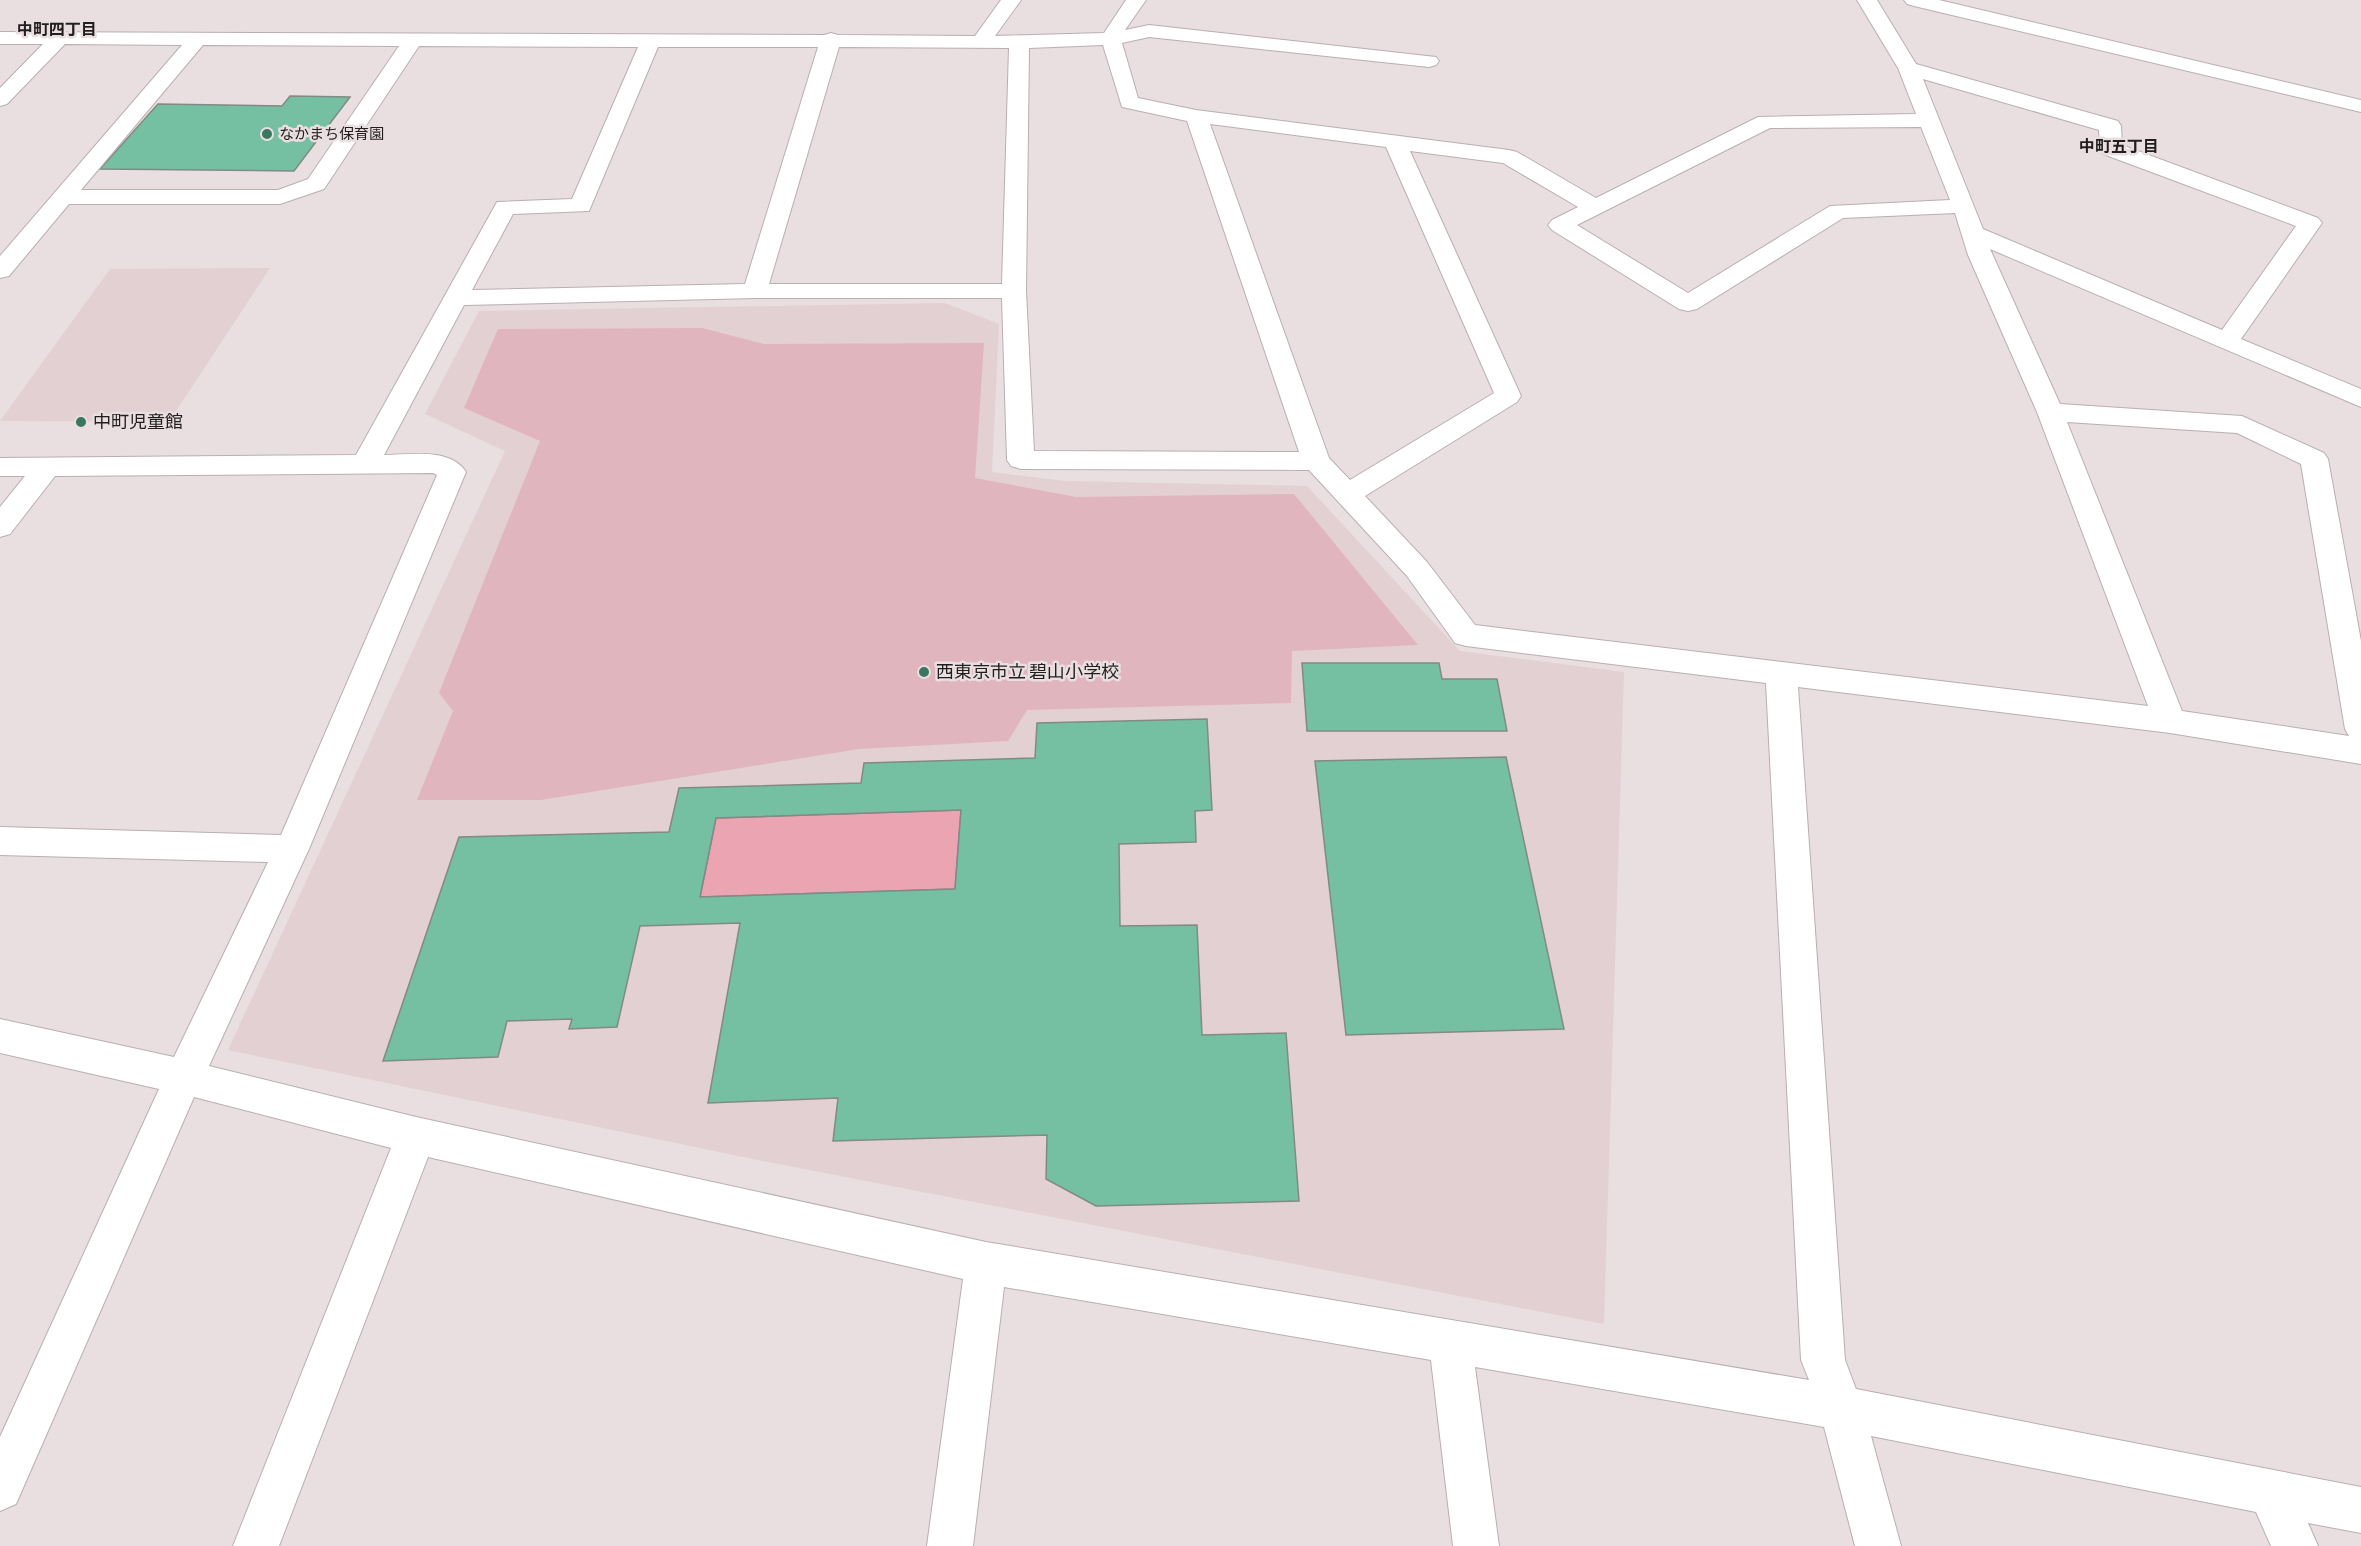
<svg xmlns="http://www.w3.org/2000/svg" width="2361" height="1546" font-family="'Alegreya Sans','Noto Sans JP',sans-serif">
	<rect width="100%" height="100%" fill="#e9dee0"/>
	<path fill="#e3d0d3" d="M 270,268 L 169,422 L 0,421 L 110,269 Z
		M 945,303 L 999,324 L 992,472 L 1065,481 L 1307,486 L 1460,651 L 1624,672 L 1604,1324 L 753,1159 L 228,1050 L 505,451 L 425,414 L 479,311 Z"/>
	<path fill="#e1b5bd" d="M 702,328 L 764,344 L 984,343 L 975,478 L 1076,497 L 1294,494 L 1418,645 L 1292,651 L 1291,703 L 1027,710 L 1008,741 L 859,749 L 541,800 L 417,800 L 453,711 L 439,693 L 540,441 L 464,408 L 498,329 Z"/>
	<path fill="#eba5b2" stroke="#af7c86" stroke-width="1.5" d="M 961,810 L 955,889 L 700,897 L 716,818 Z"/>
	<path fill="#75bfa3" stroke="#818a86" stroke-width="1.5" fill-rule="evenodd" d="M 290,96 L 350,97 L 294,171 L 100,169 L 158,104 L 282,106 Z
		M 1302,663 L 1439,663 L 1442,679 L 1497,679 L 1507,731 L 1307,731 Z
		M 1207,719 L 1212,810 L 1195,811 L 1196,842 L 1119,844 L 1120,926 L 1197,925 L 1202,1035 L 1286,1033 L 1299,1201 L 1096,1206 L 1046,1179 L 1047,1135 L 833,1141 L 838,1098 L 708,1103 L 740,923 L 640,926 L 617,1027 L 569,1029 L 572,1019 L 507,1021 L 498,1057 L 383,1061 L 459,837 L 669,832 L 679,788 L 861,783 L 864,763 L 1035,758 L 1037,723 ZM 961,810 L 955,889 L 700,897 L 716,818 Z
		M 1506,757 L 1564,1029 L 1346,1035 L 1315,761 Z"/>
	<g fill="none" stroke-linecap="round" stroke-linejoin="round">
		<g stroke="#b9afb0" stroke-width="2">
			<path id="minor" d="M 1001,0 L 1021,0 L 995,36 L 1104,33 L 1126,0 L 1146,0 L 1125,30 L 1149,25 L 1436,57 L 1439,61 L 1436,65 L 1429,67 L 1149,37 L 1122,43 L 1138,98 L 1196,110 L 1509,150 L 1517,152 L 1596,198 L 1758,117 L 1916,114 L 1898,68 L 1857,0 L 1877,0 L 1916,64 L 2118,121 L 2121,126 L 2122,145 L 2318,218 L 2322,223 L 2241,339 L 2361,389 L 2361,407 L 1990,249 L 2060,404 L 2242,416 L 2324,453 L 2328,459 L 2361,641 L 2361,764 L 2170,733 L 1798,687 L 1845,1360 L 1856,1389 L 2361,1487 L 2361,1533 L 2308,1523 L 2318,1546 L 2271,1546 L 2256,1512 L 1871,1436 L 1901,1546 L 1855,1546 L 1824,1427 L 1475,1367 L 1499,1546 L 1453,1546 L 1431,1360 L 1004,1287 L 973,1546 L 927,1546 L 963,1279 L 428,1157 L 279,1546 L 233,1546 L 391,1148 L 194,1097 L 16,1504 L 0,1511 L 0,1437 L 159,1089 L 0,1053 L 0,1019 L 174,1057 L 268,862 L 0,855 L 0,827 L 281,835 L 437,475 L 433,473 L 55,476 L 10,534 L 0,537 L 0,507 L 25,476 L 0,476 L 0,458 L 356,455 L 497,202 L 572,199 L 638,47 L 419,46 L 324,189 L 280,204 L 69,204 L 9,276 L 0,278 L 0,256 L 182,45 L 65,44 L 7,104 L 0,106 L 0,88 L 43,44 L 0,44 L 0,32 L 824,35 L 831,33 L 838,35 L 975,36 ZM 203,45 L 399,46 L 308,179 L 278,190 L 81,190 ZM 1103,45 L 1122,107 L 1187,121 L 1299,452 L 1034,451 L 1026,291 L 1029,48 ZM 658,47 L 818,47 L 745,284 L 472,290 L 513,214 L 589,211 ZM 839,47 L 1009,48 L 1002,284 L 769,284 ZM 1923,79 L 2099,130 L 2100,149 L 2103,154 L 2296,226 L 2222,330 L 1983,229 ZM 1210,124 L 1386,147 L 1494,393 L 1350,480 L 1329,458 ZM 1921,127 L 1950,200 L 1830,206 L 1688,293 L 1577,225 L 1770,128 ZM 1410,151 L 1503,163 L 1578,207 L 1552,220 L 1548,225 L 1552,230 L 1679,309 L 1688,311 L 1697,309 L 1843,218 L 1955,213 L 1968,255 L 2037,412 L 2148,706 L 1475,625 L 1427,562 L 1365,496 L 1517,402 L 1521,396 ZM 755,298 L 1002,298 L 1007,460 L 1011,466 L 1021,469 L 1309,470 L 1407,576 L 1455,643 L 1466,646 L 1766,683 L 1801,1360 L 1809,1380 L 986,1242 L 416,1117 L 209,1066 L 309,849 L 466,472 C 450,447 409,455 384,455 L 464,305 ZM 2067,422 L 2237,433 L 2301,464 L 2345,729 L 2349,736 L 2182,711 Z
				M 1904,0 L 1939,0 L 2361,100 L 2361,112 L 1914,6 L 1907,4 Z"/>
		</g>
		<use href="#minor" fill="#fff" fill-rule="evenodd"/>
	</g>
	<g fill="#3b7661" stroke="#e9dee0" stroke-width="2">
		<circle cx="267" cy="134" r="6"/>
		<circle cx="81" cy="422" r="6"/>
		<circle cx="924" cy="672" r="6"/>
	</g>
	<g text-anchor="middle" stroke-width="5" stroke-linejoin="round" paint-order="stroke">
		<g font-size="15" fill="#221e1f" stroke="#e9dee0" text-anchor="start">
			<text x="279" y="139">なかまち保育園</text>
		</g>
		<g font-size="16" font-weight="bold" fill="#221e1f" stroke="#e9dee0">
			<text x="57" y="35">中町四丁目</text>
			<text x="2119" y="152">中町五丁目</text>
		</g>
		<g font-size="18" fill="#221e1f" stroke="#e9dee0" text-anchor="start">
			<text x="93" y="428">中町児童館</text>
			<text x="936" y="678">西東京市立 碧山小学校</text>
		</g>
	</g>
</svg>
